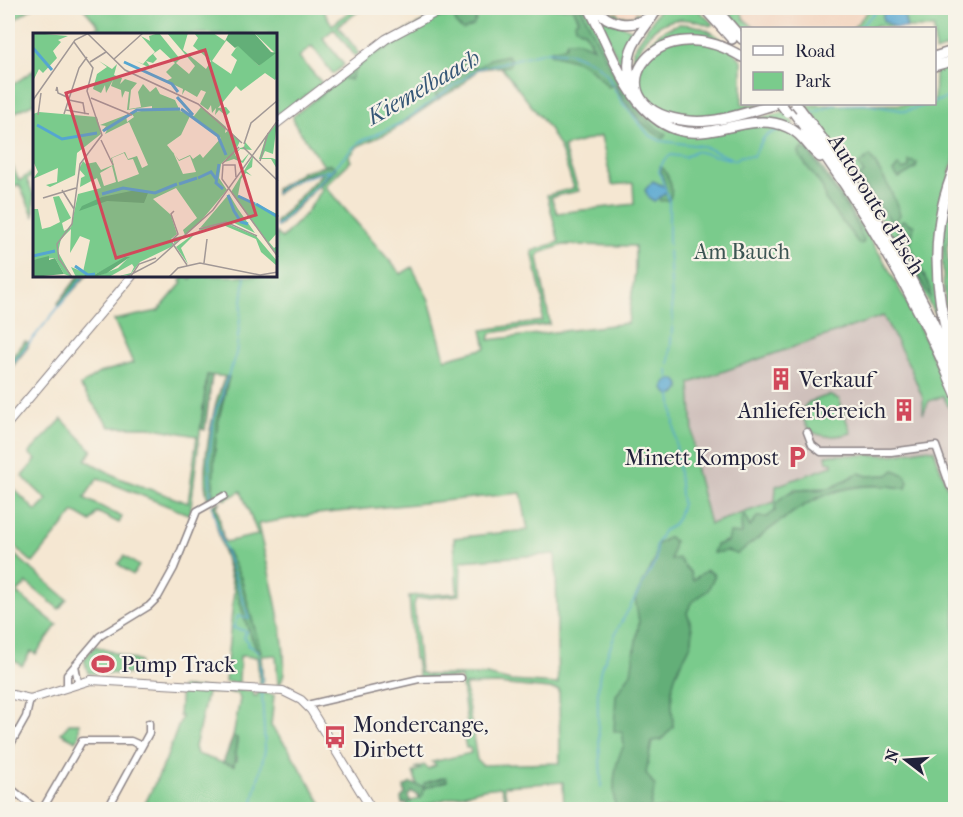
<svg xmlns="http://www.w3.org/2000/svg" width="963" height="817" font-family="'IM FELL French Canon',serif">
	<rect width="100%" height="100%" fill="#f7f3e8"/>
	<filter id="ink" filterUnits="userSpaceOnUse"><feTurbulence type="fractalNoise" baseFrequency=".0167" numOctaves="2"/><feDisplacementMap in="SourceGraphic" scale="12" xChannelSelector="R" yChannelSelector="G"/><feConvolveMatrix kernelMatrix="1 2 1 2 8 2 1 2 1" color-interpolation-filters="sRGB"/></filter>
	<filter id="wash" filterUnits="userSpaceOnUse"><feTurbulence type="fractalNoise" baseFrequency=".008" numOctaves="4" result="noise"/><feDisplacementMap in="SourceGraphic" scale="24" xChannelSelector="R" yChannelSelector="G"/><feGaussianBlur stdDeviation="1.35" result="paint"/><feColorMatrix in="noise" values="0 0 0 0 0 0 0 0 0 0 0 0 0 0 0 0 0 1.4 0 .05"/><feComposite in="paint" operator="in"/></filter>
	<g filter="url(#wash)">
		<rect width="100%" height="100%" fill="#f5e7d2"/>
		<path fill="#f3d4bf" d="M 607,8 L 643,8 L 636,16 L 618,16 Z
			M 740,8 L 871,8 L 853,28 L 755,28 L 744,19 Z"/>
		<path fill="#cfc0bb" d="M 883,316 L 910,367 L 923,399 L 923,411 L 929,401 L 943,396 L 952,409 L 956,430 L 953,432 L 955,448 L 951,473 L 955,494 L 946,485 L 936,454 L 826,455 L 832,466 L 776,486 L 775,502 L 710,524 L 695,467 L 689,383 Z"/>
		<path fill="#7acb8c" stroke="#4e7664" stroke-width="1.5" fill-rule="evenodd" d="M 8,8 L 32,8 L 8,24 Z
			M 83,8 L 322,8 L 332,25 L 349,12 L 347,8 L 363,8 L 338,26 L 359,53 L 355,56 L 334,29 L 323,38 L 344,65 L 333,74 L 312,46 L 299,57 L 322,83 L 281,115 L 276,112 L 276,34 L 88,34 L 99,26 Z
			M 465,8 L 573,8 C 591,45 625,120 663,138 L 665,134 C 626,114 601,46 581,8 L 587,8 L 634,103 L 645,115 L 671,130 L 767,125 L 792,133 L 809,149 L 828,176 L 883,259 L 917,321 L 955,409 L 955,419 L 943,396 L 929,401 L 923,414 L 923,399 L 910,367 L 883,316 L 690,383 L 695,467 L 710,524 L 775,502 L 776,486 L 832,466 L 832,462 L 827,462 L 826,455 L 892,455 L 923,449 L 934,450 L 946,485 L 955,494 L 955,809 L 564,809 L 563,782 L 504,786 L 508,809 L 501,787 L 483,789 L 409,809 L 406,803 L 421,798 L 424,788 L 447,781 L 418,787 L 413,772 L 421,769 L 415,768 L 424,765 L 428,769 L 436,765 L 432,762 L 471,753 L 470,748 L 466,748 L 463,734 L 468,732 L 461,678 L 419,679 L 416,659 L 414,659 L 409,596 L 457,593 L 454,538 L 528,530 L 521,493 L 317,514 L 258,524 C 262,549 299,674 278,685 L 276,655 L 261,656 L 263,684 L 260,684 L 257,657 L 240,656 L 239,683 L 225,682 L 234,591 L 217,528 L 225,542 L 258,535 L 241,491 L 225,500 L 224,497 L 213,499 L 212,468 L 216,431 L 229,377 L 207,375 L 190,515 L 98,478 L 84,498 L 122,517 L 119,523 L 97,512 L 91,522 L 74,512 L 33,563 L 8,541 L 8,493 L 13,488 L 36,511 L 47,500 L 22,476 L 36,460 L 29,453 L 62,419 L 92,450 L 86,460 L 119,478 L 188,503 L 197,436 L 149,427 L 110,427 L 80,386 L 99,373 L 133,363 L 114,320 L 158,311 L 182,283 L 180,281 L 185,276 L 191,279 L 193,276 L 276,276 L 276,233 L 282,238 L 305,214 L 322,190 L 319,186 L 336,168 L 331,164 L 324,166 L 294,123 L 293,116 L 385,46 C 396,44 400,38 409,32 C 434,15 448,13 476,20 L 473,13 ZM 494,58 L 548,127 L 560,148 L 574,188 L 547,195 L 559,242 L 532,251 L 543,302 L 542,321 L 482,330 L 486,348 L 445,359 L 429,300 L 412,267 L 401,274 L 325,186 L 351,161 L 349,157 L 358,146 L 390,132 L 440,98 L 436,96 L 436,91 C 446,84 460,79 459,65 L 465,62 L 478,69 ZM 601,136 L 612,185 L 633,183 L 634,204 L 557,213 L 551,197 L 579,191 L 563,147 ZM 563,245 L 635,246 L 635,272 L 628,323 L 489,340 L 491,333 L 550,324 L 538,257 L 540,253 ZM 859,473 L 867,476 L 889,475 L 905,488 C 860,481 821,490 784,519 L 794,489 L 829,488 ZM 746,523 L 750,527 L 734,552 L 726,551 L 717,545 L 742,534 L 741,529 ZM 555,554 C 558,598 556,641 558,684 L 511,681 L 487,675 L 426,675 L 420,672 L 414,605 L 416,599 L 460,595 L 461,561 ZM 498,684 L 559,690 L 560,763 L 482,765 L 477,760 L 465,685 Z
			M 600,8 L 607,8 L 610,12 L 618,13 L 619,16 L 635,16 L 636,12 L 639,14 L 643,8 L 654,8 C 640,27 615,21 600,8 Z
			M 660,8 L 696,8 L 713,24 L 710,26 C 667,6 634,34 635,79 L 632,78 L 633,50 Z
			M 724,8 L 740,8 L 744,19 L 755,28 L 743,28 Z
			M 871,8 L 890,8 L 883,14 L 883,20 L 895,28 L 877,25 L 872,28 L 853,28 Z
			M 902,8 L 955,8 L 955,45 L 935,52 L 934,28 L 907,28 Z
			M 596,15 L 633,30 L 629,44 L 626,75 Z
			M 679,24 C 707,23 725,40 742,61 L 742,104 L 765,104 C 733,112 699,125 666,112 C 623,96 634,36 679,24 Z
			M 955,64 L 955,157 L 951,168 L 935,293 L 938,320 L 895,241 L 807,105 L 934,104 L 935,70 Z
			M 34,70 L 34,103 L 8,116 L 8,88 Z
			M 785,112 L 794,124 L 791,127 L 777,122 L 721,127 Z
			M 8,156 L 19,181 L 34,171 L 34,175 L 27,180 L 34,196 L 34,217 L 19,184 L 8,190 Z
			M 955,175 L 955,204 L 947,248 L 955,352 C 939,292 938,236 955,175 Z
			M 829,395 L 839,399 L 851,433 C 830,439 801,439 803,408 L 809,402 Z
			M 8,549 L 67,599 L 59,609 L 27,583 L 17,593 L 57,625 L 36,654 L 31,651 L 22,666 L 8,656 Z
			M 124,556 L 139,566 L 133,575 L 118,564 Z
			M 95,646 L 140,662 L 136,674 L 88,673 L 84,659 Z
			M 181,687 L 253,691 L 254,696 L 257,696 L 258,692 L 274,695 L 271,726 L 288,748 L 325,809 L 142,810 L 165,762 L 182,716 L 179,716 ZM 228,692 L 238,694 L 240,699 L 233,737 L 237,738 L 236,761 L 223,763 L 197,754 L 195,747 L 207,693 Z
			M 70,723 L 79,723 L 79,737 L 76,741 L 61,733 Z"/>
		<path fill="#63af78" stroke="#42685a" stroke-width="1.5" d="M 450,8 C 463,8 471,8 476,20 L 473,26 L 463,30 L 457,25 L 453,15 C 431,14 414,32 396,43 C 380,53 357,58 351,80 L 342,78 L 316,99 L 314,96 L 387,41 Z
			M 573,8 L 581,8 C 602,47 626,114 666,134 L 663,138 C 640,125 628,107 615,84 L 608,87 C 589,64 579,60 550,54 L 551,50 L 565,47 L 567,41 L 578,41 L 594,48 L 585,32 L 576,27 L 575,22 L 579,19 Z
			M 507,55 L 511,60 L 509,66 L 478,69 L 460,87 L 440,98 L 436,96 L 436,91 C 452,80 455,80 461,61 L 478,68 L 490,59 Z
			M 803,148 L 808,151 L 854,219 L 864,240 L 863,243 L 859,244 L 825,199 L 823,188 L 800,157 L 799,151 Z
			M 870,156 C 883,176 893,191 900,215 L 895,221 L 890,220 L 859,177 L 864,173 L 858,165 Z
			M 909,161 L 917,163 L 916,168 L 899,178 L 893,172 L 898,166 L 904,170 L 909,167 Z
			M 331,164 L 336,168 L 278,227 L 276,222 L 323,172 L 302,176 L 276,194 L 276,189 L 302,172 Z
			M 660,167 L 664,169 C 669,178 675,190 669,200 L 660,201 L 658,196 L 666,193 Z
			M 903,220 L 914,226 L 910,245 L 930,288 L 930,297 L 895,235 L 899,230 L 898,224 Z
			M 79,276 L 86,276 L 59,306 L 58,303 Z
			M 25,341 L 29,343 L 28,347 L 8,372 L 8,362 Z
			M 207,375 L 212,376 L 205,430 L 201,429 Z
			M 225,377 L 229,377 C 215,420 214,456 213,499 L 209,501 C 197,477 214,402 225,377 Z
			M 894,470 L 905,475 L 908,482 L 906,488 C 827,475 796,511 737,554 L 727,551 L 713,553 L 716,545 L 728,542 L 730,533 L 742,534 L 741,521 L 744,515 L 750,527 L 757,517 L 767,517 L 775,511 L 775,505 C 794,481 805,494 830,488 C 841,485 849,477 859,473 L 867,476 L 888,475 Z
			M 221,501 L 217,506 L 224,542 L 217,528 L 213,505 Z
			M 669,537 L 674,541 L 671,560 L 678,558 L 690,572 L 693,580 L 707,570 L 715,575 L 708,590 L 691,603 L 687,613 C 703,649 679,654 673,684 C 670,697 673,713 673,727 L 661,740 L 652,741 L 646,773 L 655,786 L 650,809 L 615,809 C 613,787 613,766 624,745 L 622,732 L 614,731 L 616,695 L 631,673 L 639,622 L 635,598 L 655,560 L 656,545 Z
			M 227,551 L 241,578 L 261,652 L 258,653 C 253,640 246,626 243,613 C 237,592 232,573 223,552 Z
			M 233,737 L 237,738 L 234,766 L 223,763 Z
			M 446,777 L 447,781 L 424,788 L 421,798 L 419,799 L 418,795 L 412,792 L 408,796 L 411,802 L 402,804 L 401,798 L 405,794 L 404,787 L 411,783 L 423,787 L 425,783 Z"/>
		<path fill="#55a6d0" stroke="#3c6486" stroke-width="1.5" d="M 890,8 L 902,8 L 907,28 L 895,28 L 883,20 L 883,14 Z
			M 653,181 L 665,187 L 666,193 L 654,201 L 649,198 L 645,190 Z
			M664 387a8 8 0 1 1 16 0a8 8 0 1 1-16 0Z"/>
		<g fill="none" stroke-linecap="round" stroke-linejoin="round">
			<path stroke="#55a6d0" stroke-width="1.5" d="M 859,28 L 879,8
				M 934,102 L 956,95
				M 813,113 L 833,105 L 864,104 L 906,111 L 930,104
				M 276,193 L 288,183 L 329,170
				M 276,227 L 359,142 L 401,123 L 478,69 L 548,51 L 571,53 L 595,63 L 606,73 L 621,101 L 649,135 L 661,141 L 702,146 L 735,160 L 741,156 L 753,156 L 765,136 L 780,129
				M 669,245 L 669,200 L 659,171 L 664,160 L 671,155 L 685,157 L 695,151 L 729,159
				M 669,251 L 673,319 L 669,364
				M 8,369 L 84,276
				M 668,369 L 669,380
				M 211,501 L 209,461 L 212,429 L 216,409 L 223,396 L 223,389 L 236,354 L 245,276
				M 212,506 C 221,545 238,581 249,619 L 238,616 L 233,628 L 246,631 L 244,638 L 249,642 L 247,645 L 258,651 L 262,683
				M 601,787 C 602,762 591,675 605,660 L 617,630 L 656,561 L 656,545 L 663,531 L 672,526 L 677,519 L 682,504 L 671,394
				M 251,810 L 265,750 L 262,693"/>
		</g>
	</g>
	<g filter="url(#ink)">
		<g fill="none" stroke-linecap="round" stroke-linejoin="round">
			<g stroke="#8c8486" stroke-width="9">
				<path id="minor" d="M 807,432 L 812,445 L 821,452 L 891,452 L 936,446 L 950,486 L 956,491
					M 75,665 L 78,682
					M 67,686 L 67,675 L 100,636 L 149,606 L 158,597 L 174,568 L 197,511 L 224,496
					M 307,705 L 419,679 L 461,678
					M 8,749 L 26,717 L 30,699
					M 8,786 L 37,810
					M 42,810 L 82,741 L 131,741 L 142,746
					M 107,810 L 149,733 L 149,723"/>
			</g>
			<g stroke="#8c8486" stroke-width="10">
				<path id="major" d="M 276,124 L 386,39 L 444,8
					M 8,423 L 132,276
					M 8,694 L 30,699 L 91,680 L 283,691 L 301,700 L 311,710 L 372,810"/>
			</g>
			<g stroke="#8c8486" stroke-width="12">
				<path id="highway" d="M 589,8 C 605,38 621,84 644,108 C 695,162 738,106 787,127 C 802,133 808,147 820,157
					M 596,8 C 608,25 630,28 648,18
					M 704,8 L 732,39
					M 715,8 L 742,39
					M 742,57 C 649,0 587,111 689,121 C 718,124 750,111 778,104
					M 934,57 L 956,50
					M 934,66 L 956,60
					M 632,84 C 620,49 642,34 658,8
					M 800,109 C 863,190 915,277 956,372
					M 792,110 C 858,198 915,292 956,394
					M 951,348 C 933,289 930,223 956,165"/>
			</g>
			<use href="#minor" stroke="#fff" stroke-width="6"/>
			<use href="#major" stroke="#fff" stroke-width="8"/>
			<use href="#highway" stroke="#fff" stroke-width="9"/>
			<g stroke="#8c8486" stroke-width="12" stroke-linecap="butt">
				<path id="highway-bridge" d="M 781,104 L 787,112
					M 796,104 L 800,109"/>
			</g>
			<use href="#highway-bridge" stroke="#fff" stroke-width="9"/>
		</g>
	</g>
	<defs>
		<g id="building-bare" transform="scale(1.8)"><path d="M-4-6H4V6H1V3H-1V6H-4ZM-2.5-4.3h1.7v1.8h-1.7ZM.8-4.3h1.7v1.8H.8ZM-2.5-1h1.7V.8h-1.7ZM.8-1h1.7V.8H.8Z" fill="#d1495b" stroke="#f7f3e8" stroke-width="2.5" paint-order="stroke"/></g>
		<g id="parking-bare" transform="scale(1.8)"><path d="M-3.5-5.5H1a3.5 3.5 0 0 1 0 7H-1V5.5H-3.5ZM-1-3.4V-.6H.8a1.4 1.4 0 0 0 0-2.8Z" fill="#d1495b" stroke="#f7f3e8" stroke-width="2.5" paint-order="stroke"/></g>
		<g id="stadium-bare" transform="scale(1.8)"><path d="M0-5a6.5 5 0 1 0 0 10a6.5 5 0 1 0 0-10ZM-3.5-1.8h7v3.6h-7Z" fill="#d1495b" stroke="#f7f3e8" stroke-width="2.5" paint-order="stroke"/></g>
		<g id="bus-bare" transform="scale(1.8)"><path d="M-5-6H5V4H4V6H2V4H-2V6H-4V4H-5ZM-3.5-4V0h7V-4ZM-3.5 1.2v1.5H-2V1.2ZM2 1.2v1.5H3.5V1.2Z" fill="#d1495b" stroke="#f7f3e8" stroke-width="2.5" paint-order="stroke"/></g>
	</defs>
	<g fill-rule="evenodd">
		<use href="#building-bare" x="781" y="379"/>
		<use href="#building-bare" x="904" y="410"/>
		<use href="#parking-bare" x="797" y="457"/>
		<use href="#stadium-bare" x="103" y="664"/>
		<use href="#bus-bare" x="335" y="737"/>
	</g>
	<g text-anchor="middle" stroke-width="4.5" stroke-linejoin="round" paint-order="stroke">
		<g font-size="22" fill="#22223b" stroke="#f7f3e8">
			<text transform="translate(877 204) rotate(58)" y="8">Autoroute d'Esch</text>
		</g>
		<g font-size="22" fill="#3c5553" stroke="#f7f3e8">
			<text x="742" y="259">Am Bauch</text>
		</g>
		<g font-size="22" fill="#22223b" stroke="#f7f3e8" text-anchor="start">
			<text x="799" y="387">Verkauf</text>
			<text x="886" y="418" text-anchor="end">Anlieferbereich</text>
			<text x="779" y="465" text-anchor="end">Minett Kompost</text>
			<text x="121" y="672">Pump Track</text>
			<text x="353" y="732">Mondercange,<tspan x="353" dy="25">Dirbett</tspan></text>
		</g>
		<g font-size="24" font-style="italic" fill="#365777" stroke="#f7f3e8">
			<text transform="translate(423 87) rotate(-30)" y="8">Kiemelbaach</text>
		</g>
	</g>
	<g transform="translate(33 33)">
		<rect width="244" height="244" fill="#f5e7d2"/>
		<path d="M 0,0 L 35,3 L 25,7 L 28,9 L 20,18 L 24,25 L 10,40 L 6,36 L 1,46 ZM 126,0 L 147,26 L 143,30 L 156,41 L 162,33 L 134,0 L 155,0 L 150,17 L 173,36 L 178,28 L 160,13 L 165,5 L 161,0 L 180,0 L 192,8 L 196,0 L 195,5 L 179,28 L 198,41 L 204,27 L 198,22 L 205,12 L 226,33 L 241,19 L 221,0 L 244,0 L 245,42 L 242,47 L 232,40 L 208,58 L 203,53 L 185,75 L 193,74 L 197,79 L 193,83 L 186,77 L 182,82 L 183,75 L 179,80 L 178,72 L 175,77 L 167,71 L 173,59 L 168,57 L 164,64 L 152,57 L 149,62 L 150,56 L 133,48 L 139,45 L 133,39 L 142,30 L 127,16 L 120,21 L 124,26 L 120,30 L 113,28 L 119,36 L 103,28 L 110,31 L 116,24 L 122,19 L 108,3 L 117,8 L 116,3 ZM 66,28 L 79,36 L 84,31 L 81,42 L 89,45 L 87,51 L 92,46 L 104,50 L 98,57 L 96,76 L 108,74 L 105,59 L 110,51 L 117,59 L 123,54 L 127,61 L 142,67 L 147,78 L 161,83 L 168,74 L 184,86 L 193,94 L 192,100 L 196,97 L 207,108 L 201,121 L 207,115 L 211,114 L 212,109 L 219,117 L 207,116 L 202,122 L 209,128 L 217,119 L 210,130 L 201,126 L 192,129 L 194,125 L 188,131 L 186,145 L 194,157 L 167,189 L 141,211 L 140,205 L 152,202 L 150,197 L 164,185 L 143,155 L 120,166 L 138,182 L 144,201 L 138,206 L 140,213 L 107,229 L 97,242 L 86,243 L 98,240 L 101,234 L 99,231 L 76,244 L 62,244 L 85,235 L 96,224 L 61,242 L 43,244 L 38,234 L 50,239 L 57,207 L 47,203 L 37,220 L 38,196 L 28,206 L 25,219 L 39,244 L 31,241 L 22,225 L 0,227 L 0,176 L 5,176 L 9,196 L 17,194 L 27,189 L 20,164 L 26,163 L 38,185 L 29,190 L 31,198 L 38,194 L 45,161 L 68,155 L 64,145 L 47,154 L 48,145 L 52,143 L 46,136 L 50,128 L 53,131 L 63,129 L 68,137 L 80,132 L 78,125 L 92,119 L 95,126 L 104,123 L 109,135 L 115,132 L 96,89 L 72,101 L 74,97 L 69,98 L 73,93 L 67,92 L 93,82 L 94,89 L 101,84 L 98,80 L 119,76 L 119,73 L 94,77 L 96,59 L 92,58 L 89,65 L 88,57 L 78,53 L 80,47 L 73,60 L 72,52 L 68,60 L 60,56 L 64,41 L 74,34 ZM 157,83 L 188,105 L 170,125 L 167,121 L 160,126 L 157,122 L 146,127 L 134,112 L 148,102 ZM 140,119 L 146,128 L 157,123 L 163,139 L 150,141 ZM 91,120 L 95,127 L 100,126 L 106,141 L 85,149 L 79,125 ZM 79,133 L 83,149 L 71,153 L 67,140 ZM 6,79 L 64,84 L 68,101 L 44,120 L 42,142 L 17,154 L 13,152 L 24,149 L 25,135 L 0,146 L 5,139 L 0,128 L 0,81 ZM 244,90 L 240,121 L 232,118 L 229,125 L 239,125 L 244,127 L 244,136 L 238,126 L 226,126 L 233,103 ZM 220,123 L 219,134 L 213,138 L 219,143 L 213,140 L 208,146 L 205,162 L 244,181 L 244,200 L 236,209 L 241,215 L 244,213 L 244,223 L 198,159 ZM 196,161 L 205,176 L 222,200 L 199,189 L 167,195 ZM 193,190 L 223,203 L 244,228 L 244,233 L 228,219 L 223,206 L 190,192 L 165,198 L 148,215 L 155,231 L 143,214 L 169,195 Z" fill="#7acb8c" fill-rule="evenodd"/>
		<path d="M 196,0 L 221,0 L 238,19 L 243,20 L 226,33 L 205,13 L 202,15 L 193,7 ZM 103,157 L 115,160 L 111,170 L 74,168 L 46,178 L 49,173 L 69,164 ZM 16,223 L 16,227 L 22,225 L 31,241 L 0,244 L 0,227 ZM 92,224 L 97,224 L 74,240 L 62,244 L 53,244 L 51,242 L 61,242 Z" fill="#63af78"/>
		<path fill="none" stroke="#55a6d0" stroke-width="3" d="M 0,15 L 19,37M 91,29 L 139,51 L 145,59M 144,64 L 160,82M 148,76 L 185,103 L 193,122M 4,92 L 29,106 L 64,100M 70,98 L 104,77 L 147,76M 186,131 L 183,150 L 190,156M 165,145 L 178,139 L 183,146M 146,151 L 164,145M 69,161 L 90,155 L 122,160 L 144,151M 195,162 L 201,178 L 208,189 L 215,191M 205,163 L 222,171M 223,171 L 245,184M 0,223 L 22,218M 42,233 L 55,242 L 62,241"/>
		<path fill="none" stroke="#a19896" stroke-width="1.5" d="M 55,1 L 92,37 L 165,71 L 209,110M 81,26 L 110,0M 57,29 L 73,19M 23,58 L 24,54 L 25,60 L 36,65M 58,65 L 99,82M 0,67 L 42,7 L 56,0M 36,67 L 50,70 L 52,81M 33,77 L 56,81M 31,81 L 46,35 L 54,24M 5,82 L 8,60M 68,107 L 80,132M 211,111 L 218,90 L 245,67M 210,114 L 245,148M 227,128 L 235,100M 189,131 L 206,114M 203,144 L 202,132 L 190,132 L 189,146 L 245,224M 29,157 L 41,176M 10,165 L 43,155M 141,178 L 138,181 L 145,201 L 138,208 L 154,232M 166,196 L 193,189 L 224,203M 171,230 L 174,206M 98,243 L 106,231 L 123,225M 39,244 L 26,226 L 24,211 L 39,191 L 47,131 L 69,102 L 54,58 L 60,35 L 41,9M 93,244 L 122,229 L 180,177 L 245,87M 136,244 L 145,235 L 167,230 L 227,242 L 245,239"/>
		<path fill="#d1495b" fill-opacity="0.15" stroke="#d1495b" stroke-width="3" d="M 172,17 L 223,182 L 83,225 L 33,60 Z"/>
		<rect width="244" height="244" fill="none" stroke="#22223b" stroke-width="3"/>
	</g>
	<rect width="963" height="817" fill="none" stroke="#f7f3e8" stroke-width="30"/>
	<rect x="741" y="27" width="195" height="78" fill="#f7f3e8" stroke="#a29fa3" stroke-width="1.5"/>
	<rect x="753" y="46" width="30" height="9" fill="#ffffff" stroke="#a29fa3" stroke-width="1.5"/>
	<text x="795" y="57" font-size="18" fill="#22223b">Road</text>
	<rect x="753" y="72" width="30" height="18" fill="#7acb8c" stroke="#a29fa3" stroke-width="1.5"/>
	<text x="795" y="87" font-size="18" fill="#22223b">Park</text>
	<g transform="translate(906 760) rotate(287)" stroke="#f7f3e8" stroke-width="4.5" paint-order="stroke">
	<path d="M0-4.5L10 22L0 15L-10 22Z" fill="#22223b"/>
	<text y="-9" font-size="16" font-weight="bold" text-anchor="middle" fill="#22223b">N</text>
	</g>
</svg>
